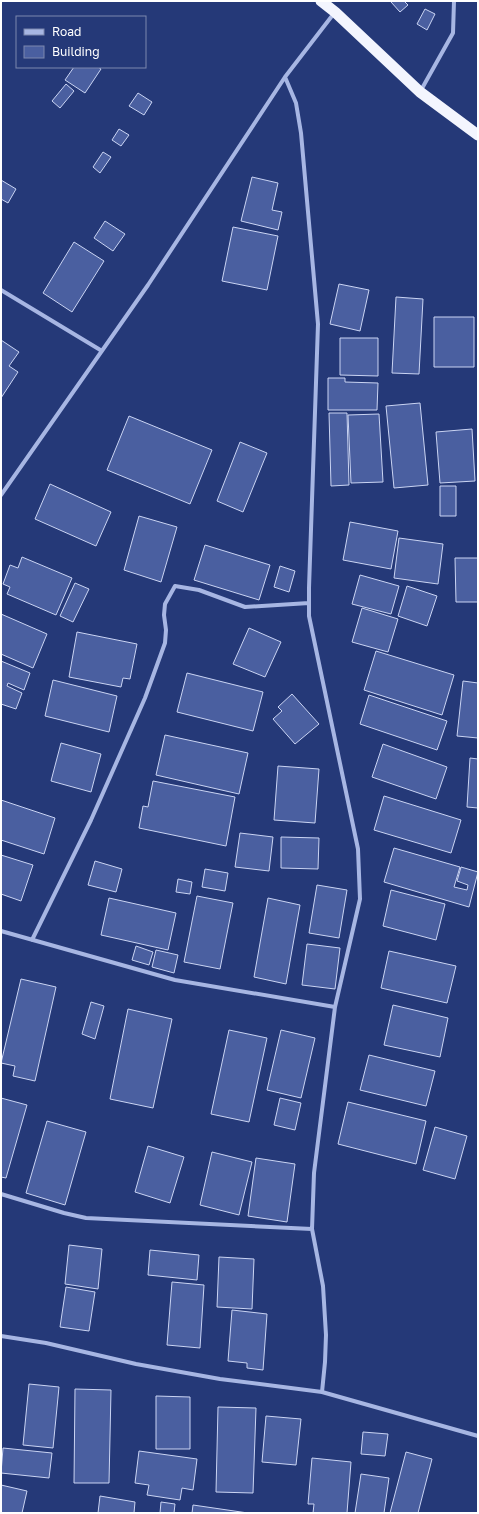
<svg xmlns="http://www.w3.org/2000/svg" width="479" height="1514" font-family="'Golos Text',sans-serif">
	<rect width="100%" height="100%" fill="#253978"/>
	<path fill="#4a5fa0" stroke="#cad4f3" d="M 393,1 L 404,1 L 408,5 L 400,12 L 391,2 Z
		M 425,9 L 435,14 L 427,30 L 417,24 Z
		M 74,67 L 98,67 L 101,69 L 85,93 L 65,80 Z
		M 66,84 L 74,91 L 60,108 L 52,101 Z
		M 138,93 L 152,102 L 144,115 L 129,106 Z
		M 119,129 L 129,135 L 121,146 L 112,140 Z
		M 103,152 L 111,157 L 100,173 L 93,167 Z
		M 252,177 L 278,183 L 272,210 L 282,212 L 278,230 L 241,221 Z
		M 1,180 L 16,189 L 8,203 L 1,199 Z
		M 105,221 L 125,234 L 113,251 L 94,238 Z
		M 233,227 L 278,236 L 267,290 L 222,281 Z
		M 74,242 L 104,261 L 72,312 L 43,293 Z
		M 339,284 L 369,290 L 360,331 L 330,324 Z
		M 396,297 L 423,299 L 419,374 L 392,373 Z
		M 434,317 L 474,317 L 474,367 L 434,367 Z
		M 340,338 L 378,338 L 378,376 L 340,375 Z
		M 1,340 L 19,352 L 9,366 L 18,372 L 1,398 Z
		M 328,378 L 345,378 L 345,382 L 378,383 L 377,410 L 328,410 Z
		M 420,403 L 428,485 L 394,488 L 386,406 Z
		M 329,413 L 347,413 L 349,485 L 331,486 Z
		M 379,414 L 383,482 L 351,483 L 348,415 Z
		M 129,416 L 212,450 L 190,504 L 107,470 Z
		M 472,429 L 475,481 L 440,483 L 436,432 Z
		M 240,442 L 267,453 L 243,512 L 217,501 Z
		M 50,484 L 111,512 L 96,546 L 35,519 Z
		M 440,486 L 456,486 L 456,516 L 440,516 Z
		M 139,516 L 177,527 L 161,582 L 124,570 Z
		M 350,522 L 398,531 L 391,569 L 343,560 Z
		M 399,538 L 443,544 L 438,584 L 394,578 Z
		M 205,545 L 270,565 L 259,600 L 194,580 Z
		M 22,557 L 72,578 L 56,615 L 7,594 L 10,587 L 3,584 L 10,565 L 18,568 Z
		M 455,558 L 478,558 L 478,602 L 456,602 Z
		M 280,566 L 295,571 L 289,592 L 274,587 Z
		M 360,575 L 399,586 L 391,614 L 352,604 Z
		M 75,583 L 89,589 L 73,622 L 60,616 Z
		M 407,586 L 437,596 L 427,626 L 398,616 Z
		M 362,608 L 398,619 L 388,652 L 352,642 Z
		M 1,614 L 47,634 L 33,668 L 1,654 Z
		M 249,628 L 281,642 L 265,677 L 233,664 Z
		M 77,632 L 137,644 L 130,679 L 123,678 L 121,687 L 69,677 Z
		M 376,651 L 454,675 L 442,715 L 364,690 Z
		M 1,661 L 30,673 L 24,690 L 8,683 L 7,686 L 22,693 L 16,709 L 1,704 Z
		M 187,673 L 263,692 L 253,731 L 177,712 Z
		M 53,680 L 117,696 L 109,732 L 45,716 Z
		M 463,681 L 478,683 L 478,738 L 457,736 Z
		M 292,694 L 319,724 L 295,744 L 273,719 L 282,711 L 278,707 Z
		M 369,695 L 447,721 L 437,750 L 360,724 Z
		M 165,735 L 248,753 L 239,794 L 156,775 Z
		M 61,743 L 101,754 L 91,792 L 51,781 Z
		M 383,744 L 447,767 L 436,799 L 372,777 Z
		M 470,758 L 478,759 L 478,808 L 467,807 Z
		M 278,766 L 319,769 L 315,823 L 274,820 Z
		M 153,781 L 235,797 L 226,846 L 139,828 L 143,806 L 148,807 Z
		M 384,796 L 461,820 L 451,853 L 374,830 Z
		M 1,800 L 55,818 L 44,854 L 1,840 Z
		M 240,833 L 273,837 L 269,871 L 235,867 Z
		M 281,837 L 319,838 L 318,869 L 281,868 Z
		M 394,848 L 460,867 L 454,887 L 467,890 L 468,885 L 457,881 L 461,867 L 478,872 L 469,907 L 384,882 Z
		M 1,855 L 33,865 L 21,901 L 1,894 Z
		M 95,861 L 122,869 L 116,892 L 88,885 Z
		M 205,869 L 228,873 L 225,891 L 202,887 Z
		M 178,879 L 192,882 L 190,894 L 176,892 Z
		M 317,885 L 347,890 L 339,938 L 309,933 Z
		M 391,890 L 445,904 L 436,940 L 383,926 Z
		M 197,896 L 233,903 L 220,969 L 184,962 Z
		M 109,898 L 176,913 L 168,950 L 101,935 Z
		M 268,898 L 300,905 L 286,984 L 254,977 Z
		M 307,944 L 340,948 L 335,989 L 302,985 Z
		M 136,946 L 153,952 L 149,965 L 132,960 Z
		M 156,950 L 178,955 L 174,973 L 152,967 Z
		M 389,951 L 456,966 L 447,1003 L 381,988 Z
		M 21,979 L 56,987 L 35,1081 L 13,1076 L 15,1066 L 1,1063 Z
		M 91,1002 L 104,1006 L 95,1039 L 82,1034 Z
		M 393,1005 L 448,1018 L 440,1057 L 384,1045 Z
		M 128,1009 L 172,1019 L 153,1108 L 110,1099 Z
		M 229,1030 L 267,1038 L 249,1122 L 211,1114 Z
		M 281,1030 L 315,1038 L 301,1098 L 267,1090 Z
		M 369,1055 L 435,1071 L 426,1106 L 360,1090 Z
		M 1,1098 L 27,1105 L 6,1178 L 1,1177 Z
		M 280,1098 L 301,1103 L 295,1130 L 274,1125 Z
		M 348,1102 L 426,1121 L 416,1164 L 338,1144 Z
		M 47,1121 L 86,1132 L 65,1205 L 26,1193 Z
		M 435,1127 L 467,1136 L 455,1179 L 423,1170 Z
		M 148,1146 L 184,1157 L 170,1203 L 135,1192 Z
		M 212,1152 L 252,1162 L 239,1215 L 200,1205 Z
		M 256,1158 L 295,1164 L 287,1222 L 248,1216 Z
		M 69,1245 L 102,1249 L 98,1289 L 65,1284 Z
		M 150,1250 L 199,1255 L 197,1280 L 148,1275 Z
		M 219,1257 L 254,1259 L 252,1309 L 217,1307 Z
		M 172,1282 L 204,1285 L 200,1348 L 167,1345 Z
		M 66,1287 L 95,1292 L 89,1331 L 60,1327 Z
		M 232,1310 L 267,1314 L 263,1370 L 247,1368 L 247,1363 L 228,1361 Z
		M 29,1384 L 59,1387 L 53,1448 L 23,1445 Z
		M 75,1389 L 111,1390 L 109,1483 L 74,1483 Z
		M 156,1396 L 190,1397 L 190,1449 L 156,1449 Z
		M 218,1407 L 256,1408 L 253,1493 L 216,1492 Z
		M 266,1416 L 301,1419 L 296,1465 L 262,1462 Z
		M 363,1432 L 388,1434 L 385,1456 L 361,1454 Z
		M 3,1448 L 52,1453 L 49,1478 L 1,1473 Z
		M 139,1451 L 197,1459 L 193,1490 L 182,1488 L 180,1500 L 147,1495 L 149,1485 L 135,1483 Z
		M 406,1452 L 432,1459 L 418,1513 L 390,1513 Z
		M 312,1458 L 351,1462 L 347,1513 L 313,1513 L 314,1504 L 308,1504 Z
		M 361,1474 L 389,1478 L 384,1513 L 355,1513 Z
		M 1,1485 L 27,1491 L 22,1513 L 1,1513 Z
		M 100,1496 L 135,1502 L 134,1513 L 98,1513 Z
		M 161,1502 L 175,1504 L 174,1513 L 160,1513 Z
		M 193,1505 L 248,1513 L 192,1513 Z"/>
	<g fill="none" stroke-linecap="round" stroke-linejoin="round">
		<path stroke="#a7b6e3" stroke-width="4" d="M 285,77 L 296,103 L 301,133 L 318,324 L 309,588 L 309,616 L 358,849 L 360,899 L 335,1007 L 314,1173 L 312,1229 L 323,1286 L 326,1335 L 325,1362 L 322,1392
			M 420,92 L 453,33 L 454,1
			M 1,290 L 102,351
			M 1,495 L 148,285 L 285,77 L 335,12
			M 1,931 L 175,980 L 335,1007
			M 32,940 L 91,820 L 145,698 L 165,643 L 166,630 L 164,615 L 165,604 L 175,586 L 199,590 L 245,607 L 309,603
			M 1,1194 L 64,1213 L 86,1218 L 312,1229
			M 1,1336 L 46,1343 L 136,1364 L 220,1379 L 322,1392 L 478,1436"/>
		<path stroke="#f3f5fe" stroke-width="11" d="M 321,1 L 335,12 L 420,92 L 478,135"/>
	</g>
	<rect width="479" height="1514" fill="none" stroke="#ffffff" stroke-width="4"/>
	<rect x="16" y="16" width="130" height="52" fill="#253978" stroke="#7c88ae"/>
	<rect x="24" y="29" width="20" height="6" fill="#a7b6e3" stroke="#7c88ae"/>
	<text x="52" y="36" font-size="12" fill="#ffffff">Road</text>
	<rect x="24" y="46" width="20" height="12" fill="#4a5fa0" stroke="#7c88ae"/>
	<text x="52" y="56" font-size="12" fill="#ffffff">Building</text>
</svg>
